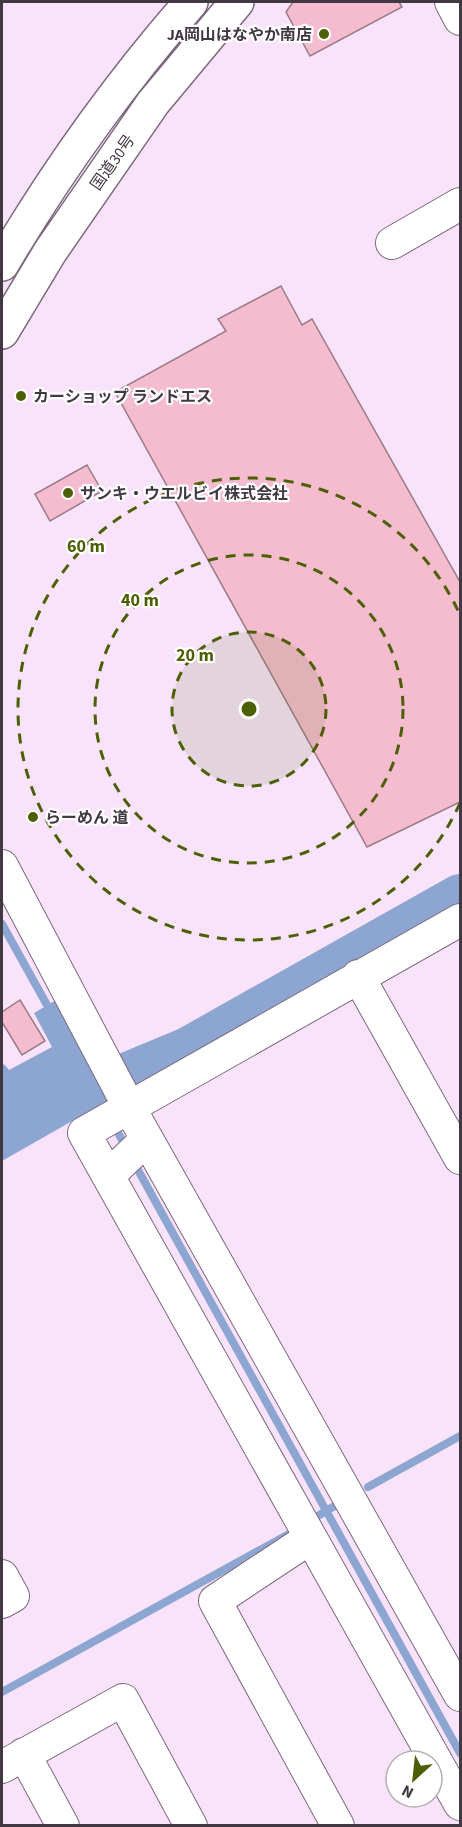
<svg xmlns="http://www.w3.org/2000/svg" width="462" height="1827" font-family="'Source Sans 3','Noto Sans JP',sans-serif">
	<rect width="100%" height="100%" fill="#f9e3fb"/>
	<path fill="#8ca5d1" d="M 58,999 L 89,1048 L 85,1058 L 109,1100 L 2,1161 L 2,1066 L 4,1064 L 9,1070 L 52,1047 L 34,1013 Z"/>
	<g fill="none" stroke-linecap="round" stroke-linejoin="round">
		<path stroke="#8ca5d1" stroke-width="8" d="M 2,924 L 52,1014
			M 126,1058 L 161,1061
			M 113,1124 L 126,1147
			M 133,1161 L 460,1753
			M 368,1487 L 460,1436
			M 316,1517 L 338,1504
			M 2,1692 L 289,1534"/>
		<path stroke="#8ca5d1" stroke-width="46" d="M 128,1075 L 188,1050 L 460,897"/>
	</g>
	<path fill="#f5bcd0" stroke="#987b85" stroke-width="1.5" d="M 293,2 L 399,2 L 402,7 L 310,56 L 286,12 Z
		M 281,286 L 302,325 L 312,319 L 460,582 L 460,802 L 367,847 L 115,392 L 226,331 L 218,319 Z
		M 87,465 L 102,491 L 50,521 L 35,494 Z
		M 20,1000 L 45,1041 L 22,1055 L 2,1022 L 2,1012 Z"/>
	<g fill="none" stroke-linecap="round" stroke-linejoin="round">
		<g stroke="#7c697d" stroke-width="34">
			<path id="minor" d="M 451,2 L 460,19
				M 392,243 L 460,204
				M 2,866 L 129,1107 L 460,1695
				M 460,920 L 84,1133 L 460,1804
				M 358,976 L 460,1158
				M 108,1176 L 147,1139
				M 310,1538 L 215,1601 L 338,1826
				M 2,1576 L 13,1596 L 2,1602
				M 24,1754 L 63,1826
				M 2,1767 L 123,1700 L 191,1826"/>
		</g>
		<g stroke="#7c697d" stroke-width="36">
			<path id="highway" d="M 2,264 C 57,171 120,83 191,2
				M 2,332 L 50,252 L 153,103 L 237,2"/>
		</g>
		<use href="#minor" stroke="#fff" stroke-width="32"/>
		<use href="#highway" stroke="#fff" stroke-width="33"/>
	</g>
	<circle cx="249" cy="709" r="77" fill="#4c5f04" fill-opacity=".12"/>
	<g fill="none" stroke="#4c5f04" stroke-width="3" stroke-dasharray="10 8">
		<circle cx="249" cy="709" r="77"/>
		<circle cx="249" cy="709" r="154"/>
		<path d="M460 803A231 231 0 1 1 460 615"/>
	</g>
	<g fill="#4c5f04" stroke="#fff" stroke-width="2">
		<circle cx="324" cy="34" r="6"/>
		<circle cx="21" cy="396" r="6"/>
		<circle cx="68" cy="493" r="6"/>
		<circle cx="33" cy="817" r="6"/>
	</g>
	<g text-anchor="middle" stroke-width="4.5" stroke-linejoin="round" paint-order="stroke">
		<g font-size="16" font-weight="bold" fill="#413942" stroke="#fff" text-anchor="start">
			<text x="312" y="40" text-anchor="end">JA岡山はなやか南店</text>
			<text x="33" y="402">カーショップ ランドエス</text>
			<text x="80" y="499">サンキ・ウエルビイ株式会社</text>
			<text x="45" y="823">らーめん 道</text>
		</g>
		<g font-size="16" fill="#413942" stroke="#fff">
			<text transform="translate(112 162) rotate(-55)" y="6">国道30号</text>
		</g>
	</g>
	<circle cx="249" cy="709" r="9" fill="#4c5f04" stroke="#fff" stroke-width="3"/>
	<g font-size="18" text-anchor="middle" font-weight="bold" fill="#4c5f04" stroke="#fff" stroke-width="4.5" stroke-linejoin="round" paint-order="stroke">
		<text x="86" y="552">60 m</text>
		<text x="140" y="606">40 m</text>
		<text x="195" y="661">20 m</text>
	</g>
	<rect width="462" height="1827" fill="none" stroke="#413942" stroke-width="6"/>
	<g transform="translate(414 1779) rotate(207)"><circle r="28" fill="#ffffff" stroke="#b3b0b3" stroke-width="1.5"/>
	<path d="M0-4.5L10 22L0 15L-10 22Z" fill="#4c5f04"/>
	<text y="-9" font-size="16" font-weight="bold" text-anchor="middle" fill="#413942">N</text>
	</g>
</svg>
